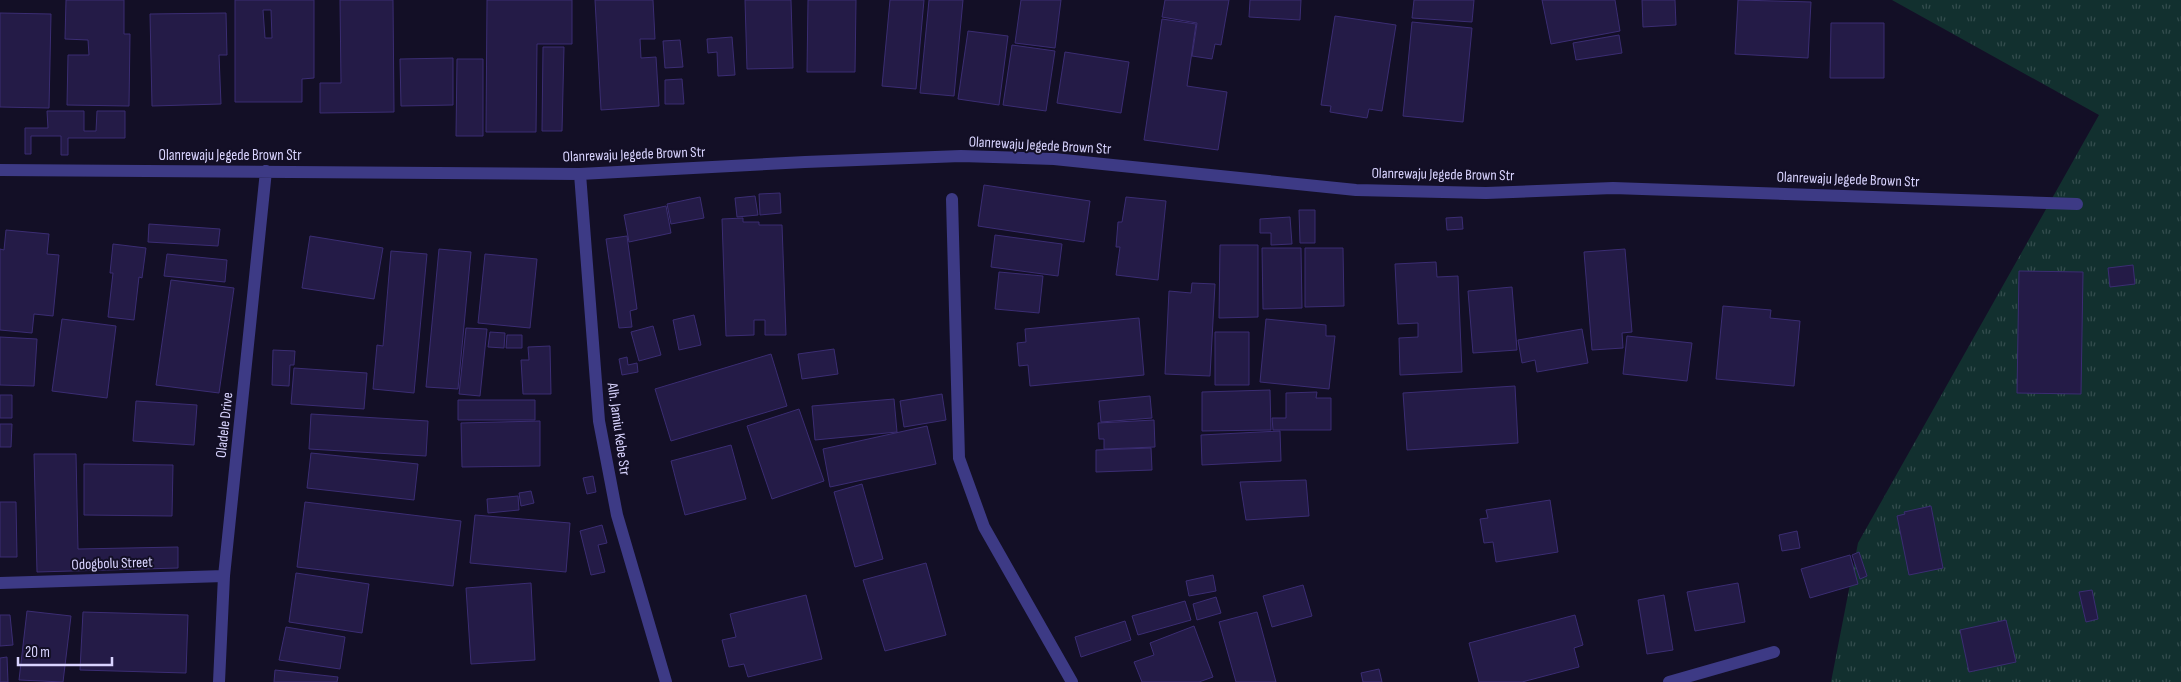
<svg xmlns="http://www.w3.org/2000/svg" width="2181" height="682" font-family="'Sofia Sans Condensed',sans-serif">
	<defs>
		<pattern id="grass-tufts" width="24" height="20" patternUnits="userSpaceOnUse" patternTransform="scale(1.25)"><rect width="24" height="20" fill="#12302f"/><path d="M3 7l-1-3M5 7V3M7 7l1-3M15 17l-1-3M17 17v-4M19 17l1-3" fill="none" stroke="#344d4e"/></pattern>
	</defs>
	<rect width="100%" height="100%" fill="#130f26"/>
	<path fill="url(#grass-tufts)" d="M 1892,0 L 2181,0 L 2181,682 L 1831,682 L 1858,543 L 2099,115 Z"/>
	<path fill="#241b47" stroke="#3b2d73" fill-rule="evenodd" d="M 66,0 L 124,0 L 124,34 L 130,34 L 129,106 L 67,105 L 68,55 L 89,55 L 88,40 L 65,39 Z
		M 235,0 L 314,0 L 314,78 L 302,79 L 302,102 L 235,102 ZM 263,10 L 271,10 L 272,38 L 265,38 Z
		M 340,0 L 393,0 L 394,112 L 320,113 L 320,83 L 341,83 Z
		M 487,0 L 572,0 L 572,44 L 537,44 L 536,132 L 486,132 Z
		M 595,0 L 653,0 L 655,39 L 640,39 L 641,58 L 656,57 L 659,106 L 601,110 Z
		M 745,0 L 791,0 L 793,68 L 747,69 Z
		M 808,0 L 856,0 L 855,72 L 807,72 Z
		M 890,0 L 924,0 L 916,89 L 882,86 Z
		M 929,0 L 963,0 L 954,96 L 920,93 Z
		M 1021,0 L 1061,0 L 1055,48 L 1015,43 Z
		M 1165,0 L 1229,0 L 1221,45 L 1215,44 L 1212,59 L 1192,56 L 1197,23 L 1162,17 Z
		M 1250,0 L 1301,0 L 1300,20 L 1249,17 Z
		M 1414,0 L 1474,0 L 1472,22 L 1412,18 Z
		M 1542,0 L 1615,0 L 1620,31 L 1551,44 Z
		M 1642,0 L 1675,0 L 1676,25 L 1643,27 Z
		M 1738,0 L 1811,2 L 1808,58 L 1735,54 Z
		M 0,13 L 51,14 L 49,108 L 0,107 Z
		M 226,13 L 227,55 L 219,55 L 221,104 L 152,106 L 150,14 Z
		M 1335,16 L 1396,25 L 1382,111 L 1369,109 L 1367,118 L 1330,112 L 1331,106 L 1321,105 Z
		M 1162,19 L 1196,24 L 1187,86 L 1227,92 L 1218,150 L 1144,140 Z
		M 1412,22 L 1472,28 L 1463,122 L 1403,116 Z
		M 1831,23 L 1884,23 L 1884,78 L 1830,78 Z
		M 968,31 L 1008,36 L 999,105 L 958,99 Z
		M 1619,35 L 1622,53 L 1576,60 L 1573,43 Z
		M 732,37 L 735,75 L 718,76 L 717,52 L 708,53 L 707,39 Z
		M 680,40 L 683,67 L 665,68 L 663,41 Z
		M 1012,45 L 1055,51 L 1046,111 L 1003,105 Z
		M 543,47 L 564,47 L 562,131 L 542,131 Z
		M 1065,52 L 1129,62 L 1121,113 L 1057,103 Z
		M 453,58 L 453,105 L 401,106 L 400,59 Z
		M 457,59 L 483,59 L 483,136 L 456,136 Z
		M 682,79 L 684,104 L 665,104 L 665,80 Z
		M 47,111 L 84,111 L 84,131 L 96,131 L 97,111 L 125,111 L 125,138 L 68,138 L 68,155 L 61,155 L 61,136 L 31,136 L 31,154 L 25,154 L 25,128 L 48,128 Z
		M 984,185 L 1090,201 L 1084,242 L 978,226 Z
		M 780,193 L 781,213 L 760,215 L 759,194 Z
		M 755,196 L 758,215 L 737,217 L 735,198 Z
		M 700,197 L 704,218 L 671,224 L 667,204 Z
		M 1126,197 L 1166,201 L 1158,280 L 1116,275 L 1120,247 L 1116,247 L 1118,222 L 1122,222 Z
		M 666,206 L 671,233 L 629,242 L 624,215 Z
		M 1299,210 L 1315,210 L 1315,243 L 1300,243 Z
		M 1290,217 L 1292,244 L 1271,245 L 1271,233 L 1260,233 L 1260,219 Z
		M 1462,217 L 1463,229 L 1447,230 L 1446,218 Z
		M 743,218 L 743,222 L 759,222 L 759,225 L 782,225 L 786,335 L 765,335 L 765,320 L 754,320 L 754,335 L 726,336 L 722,219 Z
		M 149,224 L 220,229 L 218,246 L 148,242 Z
		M 6,230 L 49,234 L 47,254 L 59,255 L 53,316 L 34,314 L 32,333 L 0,330 L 0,249 L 4,250 Z
		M 995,235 L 1062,244 L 1058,276 L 991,267 Z
		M 310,236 L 383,248 L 374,299 L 302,288 Z
		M 627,236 L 637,309 L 630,311 L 632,327 L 619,328 L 606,239 Z
		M 113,244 L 146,248 L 142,278 L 139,277 L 134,320 L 108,317 L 113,273 L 110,273 Z
		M 1220,245 L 1258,245 L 1258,317 L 1219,318 Z
		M 1262,248 L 1301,248 L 1302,308 L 1263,309 Z
		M 1305,248 L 1343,248 L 1344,306 L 1305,307 Z
		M 439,249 L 471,252 L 458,389 L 426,387 Z
		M 1625,249 L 1632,332 L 1622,333 L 1623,348 L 1592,350 L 1584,252 Z
		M 391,251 L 427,254 L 414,393 L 373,389 L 377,345 L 383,346 Z
		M 167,254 L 227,260 L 225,282 L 164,276 Z
		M 485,254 L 537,259 L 530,328 L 478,323 Z
		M 1436,262 L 1437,277 L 1458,276 L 1462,372 L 1400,375 L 1399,338 L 1418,337 L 1418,323 L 1398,324 L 1395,264 Z
		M 2133,265 L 2135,284 L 2110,287 L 2108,268 Z
		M 2019,271 L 2083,272 L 2081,394 L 2017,393 Z
		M 999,272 L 1043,276 L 1039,313 L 995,309 Z
		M 171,280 L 234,288 L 219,393 L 156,385 Z
		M 1192,283 L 1215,284 L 1210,376 L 1165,374 L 1169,291 L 1191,293 Z
		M 1512,287 L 1517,350 L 1473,353 L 1468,291 Z
		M 1723,306 L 1771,310 L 1770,318 L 1800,321 L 1794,386 L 1716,379 Z
		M 694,315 L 701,345 L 679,350 L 673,320 Z
		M 1139,318 L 1144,375 L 1030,386 L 1028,365 L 1019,366 L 1017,343 L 1026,342 L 1025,329 Z
		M 62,319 L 116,326 L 107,398 L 52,391 Z
		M 1266,319 L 1326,325 L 1326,336 L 1335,336 L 1329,389 L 1260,382 Z
		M 653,326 L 661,355 L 639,361 L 631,332 Z
		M 466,328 L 487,329 L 480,396 L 459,394 Z
		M 1582,329 L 1588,363 L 1537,372 L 1535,360 L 1522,363 L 1518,340 Z
		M 490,332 L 505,333 L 504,348 L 488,347 Z
		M 1215,332 L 1249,332 L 1249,385 L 1215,385 Z
		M 507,335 L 522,335 L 522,348 L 506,348 Z
		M 1627,336 L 1692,343 L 1687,381 L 1623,374 Z
		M 0,337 L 37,339 L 34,386 L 0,385 Z
		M 550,346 L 551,394 L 523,394 L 521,360 L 529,360 L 528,347 Z
		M 834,349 L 838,374 L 802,379 L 798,354 Z
		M 273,350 L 295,351 L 294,365 L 290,365 L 289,386 L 272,385 Z
		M 771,354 L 787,406 L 671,441 L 655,389 Z
		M 627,357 L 628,365 L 637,363 L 638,372 L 622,375 L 619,359 Z
		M 294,368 L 367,373 L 364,409 L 291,404 Z
		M 1515,386 L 1518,443 L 1407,450 L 1403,393 Z
		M 1270,390 L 1271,430 L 1202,431 L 1202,392 Z
		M 1317,392 L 1316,398 L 1331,398 L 1331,430 L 1273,430 L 1272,418 L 1286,418 L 1286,393 Z
		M 942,394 L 946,420 L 904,427 L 900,401 Z
		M 0,395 L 12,395 L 12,418 L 0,418 Z
		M 1150,396 L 1152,418 L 1101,422 L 1099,401 Z
		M 894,399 L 897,432 L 815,440 L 812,406 Z
		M 458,400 L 535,400 L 535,420 L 458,420 Z
		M 136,401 L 197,405 L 194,445 L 133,441 Z
		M 799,409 L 824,481 L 772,499 L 747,426 Z
		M 311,414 L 428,421 L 426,456 L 309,449 Z
		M 1154,420 L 1155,447 L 1104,449 L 1104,439 L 1099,439 L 1098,423 Z
		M 540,421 L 540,466 L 462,467 L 461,423 Z
		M 0,424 L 12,424 L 11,447 L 0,447 Z
		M 927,426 L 936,464 L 830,487 L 823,449 Z
		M 1280,431 L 1281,461 L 1202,465 L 1201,435 Z
		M 731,445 L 746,499 L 685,515 L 671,461 Z
		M 1151,448 L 1152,470 L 1096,472 L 1096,450 Z
		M 311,453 L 418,464 L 414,500 L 307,488 Z
		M 34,454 L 76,454 L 78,549 L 178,547 L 178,568 L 37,572 Z
		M 84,464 L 173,465 L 172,516 L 84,515 Z
		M 593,476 L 596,492 L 587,494 L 583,478 Z
		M 1306,480 L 1309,516 L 1246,520 L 1240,482 Z
		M 862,484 L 883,559 L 855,567 L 834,492 Z
		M 531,491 L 534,503 L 521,506 L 519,493 Z
		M 518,496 L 519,510 L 488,513 L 487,499 Z
		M 1550,500 L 1558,552 L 1496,562 L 1493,542 L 1484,543 L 1480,519 L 1488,518 L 1486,510 Z
		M 0,502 L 16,502 L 17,557 L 0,557 Z
		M 305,502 L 461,521 L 453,586 L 297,567 Z
		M 1931,506 L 1943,568 L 1909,575 L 1897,516 L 1905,514 L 1904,512 Z
		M 475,515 L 570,523 L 566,572 L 470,563 Z
		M 602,525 L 607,543 L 598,545 L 605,572 L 591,575 L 580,531 Z
		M 1797,531 L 1800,548 L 1782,551 L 1779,535 Z
		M 1859,552 L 1867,576 L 1860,579 L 1852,555 Z
		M 1850,555 L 1858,584 L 1810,598 L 1801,569 Z
		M 926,563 L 946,635 L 885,651 L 863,580 Z
		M 296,573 L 369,584 L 362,633 L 289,622 Z
		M 1213,575 L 1216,591 L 1189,596 L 1186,581 Z
		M 531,583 L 535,660 L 471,664 L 466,588 Z
		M 1738,583 L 1745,622 L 1695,631 L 1687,592 Z
		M 1303,585 L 1312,616 L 1272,627 L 1263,596 Z
		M 2092,590 L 2098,619 L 2086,622 L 2079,592 Z
		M 806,595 L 822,659 L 748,677 L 744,664 L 729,667 L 722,640 L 736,637 L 730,614 Z
		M 1664,595 L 1673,650 L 1647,654 L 1638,600 Z
		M 1216,597 L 1221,613 L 1197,620 L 1193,604 Z
		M 1185,601 L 1191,620 L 1138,635 L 1132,616 Z
		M 27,611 L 71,616 L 63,682 L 19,680 Z
		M 83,612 L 188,615 L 186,673 L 80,670 Z
		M 1257,612 L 1276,682 L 1236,682 L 1219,622 Z
		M 0,615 L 10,615 L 13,645 L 0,646 Z
		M 1575,615 L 1583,645 L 1574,648 L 1579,667 L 1522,682 L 1479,682 L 1469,643 Z
		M 2006,620 L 2016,662 L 1969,672 L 1960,630 Z
		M 1125,621 L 1131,640 L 1081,657 L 1075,637 Z
		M 1194,626 L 1213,677 L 1199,682 L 1142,682 L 1134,662 L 1154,655 L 1150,643 Z
		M 286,627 L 345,637 L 340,669 L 279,660 Z
		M 7,657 L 8,682 L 0,682 L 0,658 Z
		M 1379,669 L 1382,682 L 1363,682 L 1361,673 Z
		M 275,670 L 338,677 L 337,682 L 274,682 Z"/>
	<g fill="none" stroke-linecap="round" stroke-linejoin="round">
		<path stroke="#3d3a85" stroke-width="12" d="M 0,170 L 580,174 L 805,162 L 961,156 L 1054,159 L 1356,190 L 1486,193 L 1613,188 L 2077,204
			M 580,174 L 599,421 L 617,515 L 666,682
			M 952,199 L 959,458 L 984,527 L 1072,682
			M 0,583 L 224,576
			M 219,682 L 224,576 L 266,171
			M 1669,682 L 1774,652"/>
	</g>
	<g text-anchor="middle" stroke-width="4" stroke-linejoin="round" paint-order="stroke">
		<g font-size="15" fill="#d9d4ff" stroke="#130f26">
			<text transform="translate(1040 145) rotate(3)" y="5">Olanrewaju Jegede Brown Str</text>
			<text transform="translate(634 154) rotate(-2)" y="5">Olanrewaju Jegede Brown Str</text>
			<text x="230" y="160">Olanrewaju Jegede Brown Str</text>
			<text transform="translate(1443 174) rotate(1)" y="5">Olanrewaju Jegede Brown Str</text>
			<text transform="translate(1848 179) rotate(2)" y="5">Olanrewaju Jegede Brown Str</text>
			<text transform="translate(224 425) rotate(-84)" y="5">Oladele Drive</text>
			<text transform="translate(619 429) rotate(82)" y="5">Alh. Jamiu Kebe Str</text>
			<text transform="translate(112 563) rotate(-2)" y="5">Odogbolu Street</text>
		</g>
	</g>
	<path d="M18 657v8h94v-8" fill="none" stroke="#d9d4ff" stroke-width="2.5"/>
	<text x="25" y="657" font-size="15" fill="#d9d4ff" stroke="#130f26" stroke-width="4" paint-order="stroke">20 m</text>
</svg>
